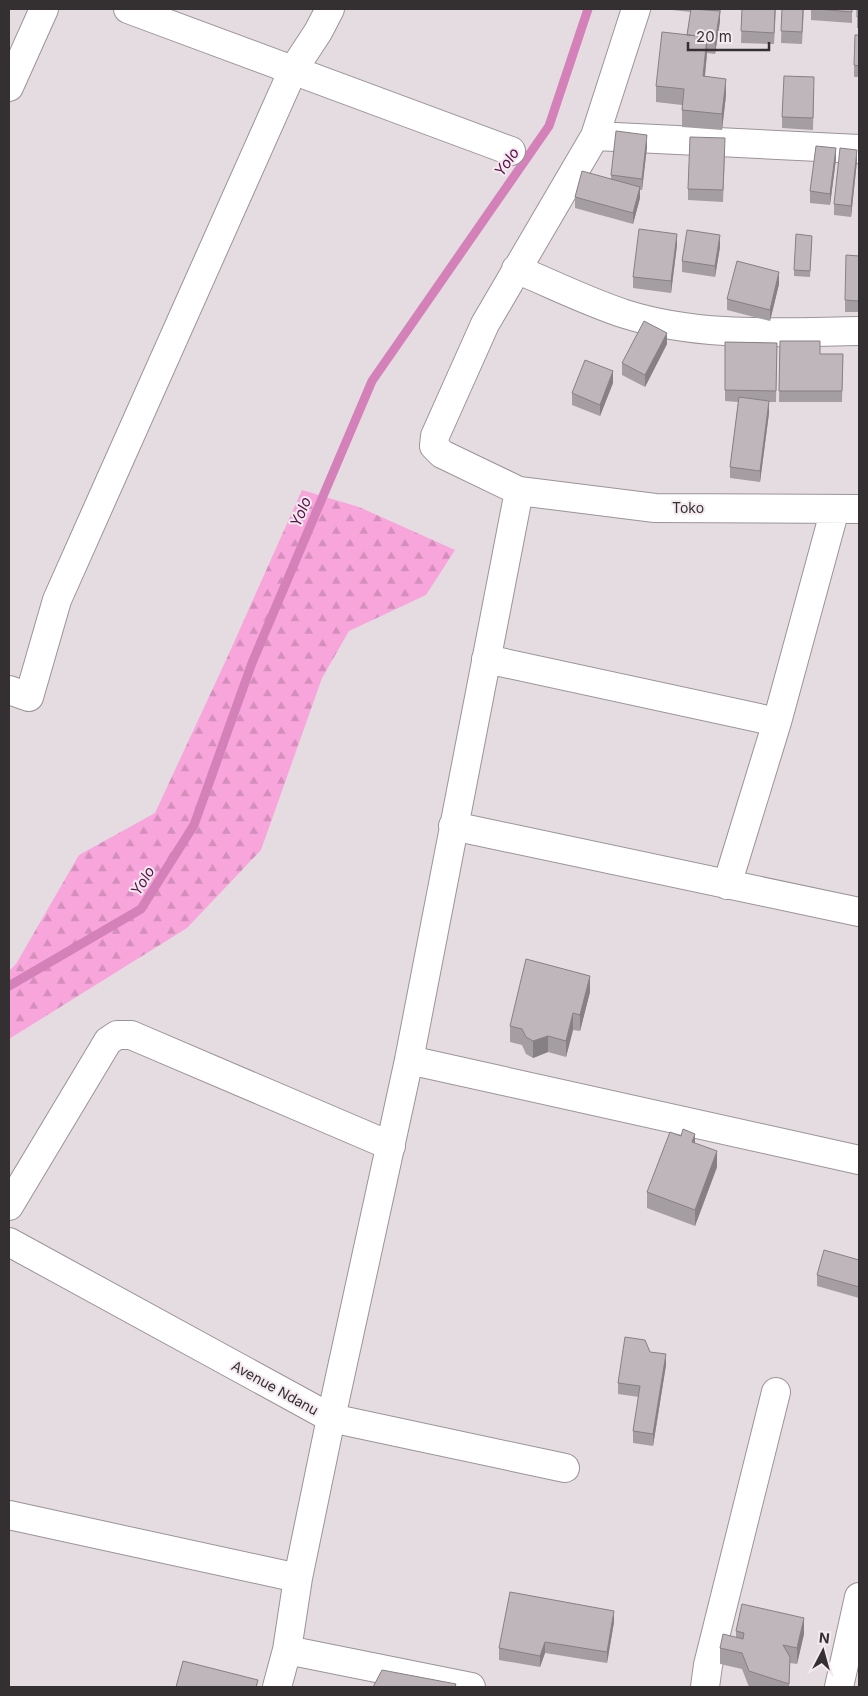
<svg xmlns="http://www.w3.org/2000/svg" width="868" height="1696" font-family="Inter,sans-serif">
	<defs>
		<pattern id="forest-firs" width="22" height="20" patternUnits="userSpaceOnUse" patternTransform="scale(1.25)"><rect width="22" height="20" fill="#f7a5db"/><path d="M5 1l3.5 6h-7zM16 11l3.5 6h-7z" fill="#d48ebc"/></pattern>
	</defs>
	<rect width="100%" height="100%" fill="#e5dce2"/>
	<path fill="url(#forest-firs)" d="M 302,490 L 359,507 L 455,550 L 426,595 L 349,631 L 322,678 L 261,850 L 187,928 L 9,1039 L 9,971 L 16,964 L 79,855 L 155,813 L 227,658 Z"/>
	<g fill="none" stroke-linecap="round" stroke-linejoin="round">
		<path stroke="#d581b9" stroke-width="9" d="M 9,986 L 141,909 L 194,825 L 252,663 L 372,381 L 549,126 L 588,9"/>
		<g stroke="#9c9398" stroke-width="30">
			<path id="street" d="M 128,9 L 511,151
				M 636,9 L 595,136 L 485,324 L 435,436 L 434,446 L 442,454 L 519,491 L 655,508 L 859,509
				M 9,87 L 44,9
				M 595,136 L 859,149
				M 516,269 C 552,284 588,302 625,314 C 701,338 781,332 859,331
				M 486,659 L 777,722
				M 9,690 L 29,697 L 57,600 L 293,70 L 318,32 L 330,9
				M 453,826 L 859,912
				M 727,885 L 777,722 L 835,509
				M 409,1060 L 859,1160
				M 9,1206 L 108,1041 L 117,1035 L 131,1035 L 391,1146
				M 9,1242 L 331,1418 L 565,1468
				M 9,1515 L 298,1578
				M 287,1650 L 471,1687
				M 277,1687 L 287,1650 L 298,1578 L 331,1418 L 409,1060 L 519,491
				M 705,1687 L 708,1665 L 776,1392
				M 839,1687 L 859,1597"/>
		</g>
		<use href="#street" stroke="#fff" stroke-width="28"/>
	</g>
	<path fill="#a49da1" d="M 672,9 L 721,9 L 715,54 L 707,53 L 705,76 L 726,95 L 722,130 L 682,127 L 682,105 L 656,102 L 656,86 L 687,35 L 691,12 L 672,10 Z
		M 742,9 L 776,9 L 774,44 L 741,43 Z
		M 782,9 L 804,9 L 802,44 L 781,43 Z
		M 811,9 L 852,9 L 852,23 L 811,20 Z
		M 857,9 L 859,9 L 859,28 L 857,28 Z
		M 859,35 L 859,77 L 854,77 L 854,65 Z
		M 814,88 L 813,130 L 782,128 L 782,117 Z
		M 647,147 L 642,190 L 640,190 L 640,198 L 633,224 L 575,208 L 575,197 L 611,179 L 611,175 Z
		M 725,150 L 723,202 L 688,200 L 688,189 Z
		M 836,159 L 830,205 L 810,203 L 810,191 Z
		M 857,161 L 851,217 L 834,215 L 834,204 Z
		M 812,241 L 810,277 L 794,276 L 794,270 Z
		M 677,245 L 671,293 L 633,288 L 633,277 Z
		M 720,247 L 715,277 L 682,272 L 682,261 Z
		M 859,256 L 859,312 L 845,312 L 845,300 Z
		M 779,284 L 770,321 L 727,310 L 727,299 Z
		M 780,341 L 820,354 L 843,354 L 842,402 L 779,402 Z
		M 725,342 L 777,343 L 776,402 L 769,402 L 769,413 L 760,482 L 730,478 L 730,467 L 738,402 L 725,401 Z
		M 667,344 L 645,387 L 622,375 L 622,363 Z
		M 613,383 L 600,416 L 572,405 L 572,393 Z
		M 590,992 L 580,1031 L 573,1030 L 566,1057 L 548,1052 L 533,1058 L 526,1054 L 522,1045 L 510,1042 L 510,1026 Z
		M 695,1143 L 717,1167 L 695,1226 L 647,1208 L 647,1192 Z
		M 859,1260 L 859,1298 L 817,1286 L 817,1275 Z
		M 650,1352 L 666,1365 L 653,1446 L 633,1443 L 633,1431 L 639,1397 L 618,1394 L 618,1383 Z
		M 614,1622 L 607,1663 L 545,1653 L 540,1667 L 499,1660 L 499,1648 Z
		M 736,1631 L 804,1634 L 797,1664 L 790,1663 L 789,1687 L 749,1687 L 742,1669 L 720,1664 L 720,1648 L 736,1637 Z"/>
	<path fill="#867f83" d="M 720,11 L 720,22 L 715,54 L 715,42 Z
		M 707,37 L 707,54 L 703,93 L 703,76 Z
		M 726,79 L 726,95 L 722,130 L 722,114 Z
		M 647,135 L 647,147 L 642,190 L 642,179 Z
		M 836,148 L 836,159 L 830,205 L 830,194 Z
		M 857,150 L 857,161 L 851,217 L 851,206 Z
		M 640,187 L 640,198 L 633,224 L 633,213 Z
		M 677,234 L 677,245 L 671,293 L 671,281 Z
		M 720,235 L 720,247 L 715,277 L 715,266 Z
		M 779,272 L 779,284 L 770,321 L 770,310 Z
		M 667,333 L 667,344 L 645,387 L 645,375 Z
		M 613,371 L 613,383 L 600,416 L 600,405 Z
		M 769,401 L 769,413 L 760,482 L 760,471 Z
		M 590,976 L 590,992 L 580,1031 L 580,1015 Z
		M 573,1013 L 573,1030 L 566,1057 L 566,1041 Z
		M 548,1036 L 548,1052 L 533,1058 L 533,1041 Z
		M 695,1134 L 695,1150 L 692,1142 Z
		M 717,1151 L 717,1167 L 695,1226 L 695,1210 Z
		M 666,1354 L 666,1365 L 653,1446 L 653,1434 Z
		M 614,1611 L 614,1622 L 607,1663 L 607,1652 Z
		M 804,1618 L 804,1634 L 797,1664 L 797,1648 Z
		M 545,1642 L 545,1653 L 540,1667 L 540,1656 Z"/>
	<path fill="#bfb6bb" stroke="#867f83" d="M 691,9 L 720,11 L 715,42 L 707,41 L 707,37 L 687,35 Z
		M 742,9 L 775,9 L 774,33 L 741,31 Z
		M 782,9 L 803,9 L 802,32 L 781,31 Z
		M 817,9 L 852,9 L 852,12 Z
		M 857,9 L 859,9 L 859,17 L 857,17 Z
		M 662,32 L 707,37 L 703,76 L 726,79 L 722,114 L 682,110 L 684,89 L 656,86 Z
		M 855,35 L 859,35 L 859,66 L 854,65 Z
		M 784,76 L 814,77 L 813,118 L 782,117 Z
		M 616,131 L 647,135 L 642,179 L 611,175 Z
		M 690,137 L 725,138 L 723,190 L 688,189 Z
		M 816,146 L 836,148 L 830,194 L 810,191 Z
		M 840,148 L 857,150 L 851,206 L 834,204 Z
		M 582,171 L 640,187 L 633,213 L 575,197 Z
		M 639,229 L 677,234 L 671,281 L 633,277 Z
		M 687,230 L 720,235 L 715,266 L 682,261 Z
		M 796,234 L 812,236 L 810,271 L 794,270 Z
		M 846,255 L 859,256 L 859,301 L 845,300 Z
		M 737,261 L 779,272 L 770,310 L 727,299 Z
		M 644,321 L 667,333 L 645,375 L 622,363 Z
		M 780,341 L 820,341 L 820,354 L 843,354 L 842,391 L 779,391 Z
		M 725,342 L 777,343 L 776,391 L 725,390 Z
		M 585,360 L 613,371 L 600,405 L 572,393 Z
		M 739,397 L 769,401 L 760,471 L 730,467 Z
		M 526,959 L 590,976 L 580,1015 L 573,1013 L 566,1041 L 548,1036 L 533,1041 L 526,1037 L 522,1029 L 510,1026 Z
		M 683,1129 L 695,1134 L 692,1142 L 717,1151 L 695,1210 L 647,1192 L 670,1132 L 681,1136 Z
		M 824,1250 L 859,1260 L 859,1287 L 817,1275 Z
		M 625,1337 L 645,1340 L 650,1352 L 666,1354 L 653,1434 L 633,1431 L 640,1386 L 618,1383 Z
		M 510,1592 L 614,1611 L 607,1652 L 545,1642 L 540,1656 L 499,1648 Z
		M 742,1604 L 804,1618 L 797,1648 L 783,1645 L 790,1657 L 789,1684 L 749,1671 L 742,1653 L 720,1648 L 723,1634 L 743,1639 L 744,1633 L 736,1631 Z
		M 183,1661 L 258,1680 L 256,1687 L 176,1687 Z
		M 382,1670 L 456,1684 L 455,1687 L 373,1687 Z"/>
	<g text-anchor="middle" stroke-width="4" stroke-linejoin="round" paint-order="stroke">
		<g font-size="14" fill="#343032" stroke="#f3e9ef">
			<text x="688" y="513">Toko</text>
			<text transform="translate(275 1388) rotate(29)" y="5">Avenue Ndanu</text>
		</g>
		<g font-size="15" font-style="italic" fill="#5d114a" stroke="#f3e9ef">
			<text transform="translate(507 162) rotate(-55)" y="5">Yolo</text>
			<text transform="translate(301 512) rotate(-67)" y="5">Yolo</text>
			<text transform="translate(143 881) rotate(-58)" y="5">Yolo</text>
		</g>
	</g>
	<rect width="868" height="1696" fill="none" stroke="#343032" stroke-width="20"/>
	<g transform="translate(823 1651) rotate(6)" stroke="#f3e9ef" stroke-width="4" paint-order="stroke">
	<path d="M0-4L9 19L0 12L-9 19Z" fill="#343032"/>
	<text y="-8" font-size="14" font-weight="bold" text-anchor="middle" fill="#343032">N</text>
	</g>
	<path d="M688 42v8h81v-8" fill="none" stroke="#343032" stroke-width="2.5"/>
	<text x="696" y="42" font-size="15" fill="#343032" stroke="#f3e9ef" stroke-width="4" paint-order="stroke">20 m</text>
</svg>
